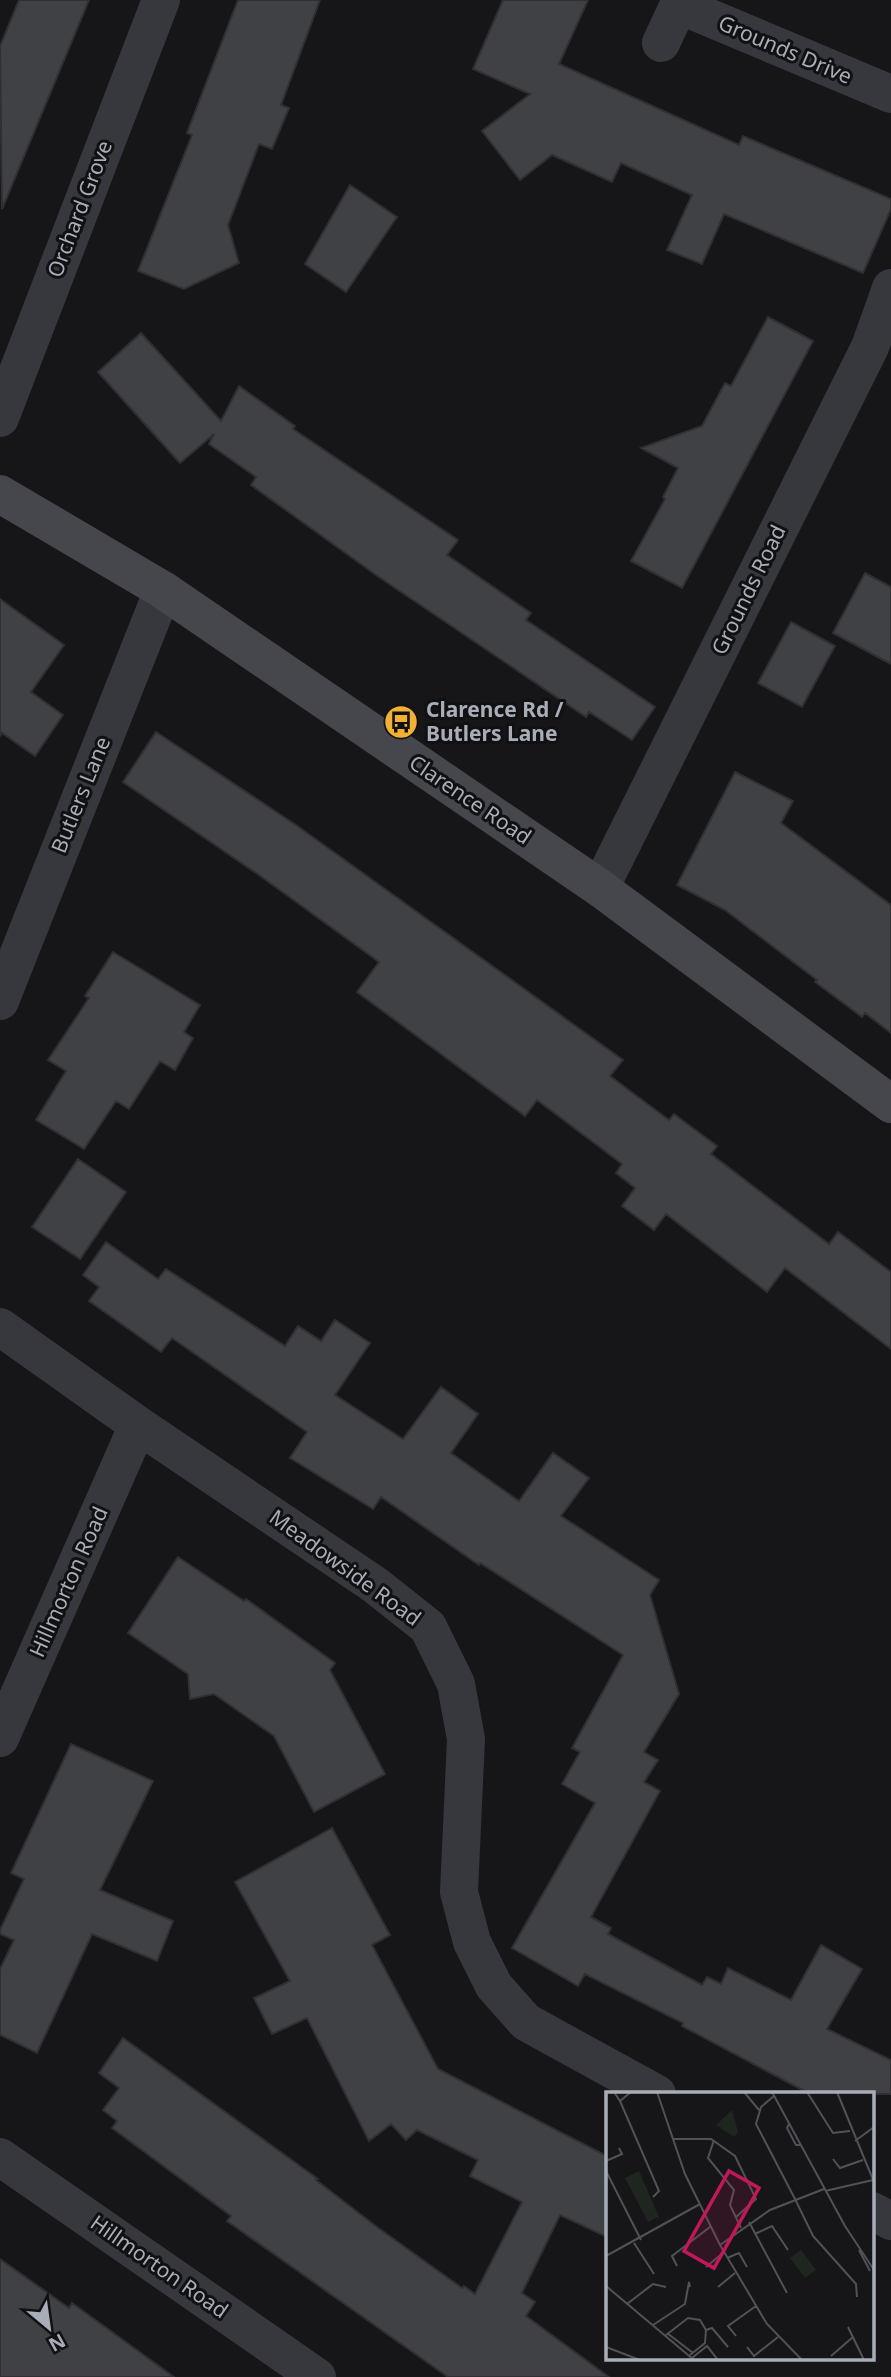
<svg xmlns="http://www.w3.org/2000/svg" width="891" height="2377" font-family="'Noto Sans',sans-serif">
	<rect width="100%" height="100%" fill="#161618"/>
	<path fill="#404145" stroke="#303034" stroke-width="2" d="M 19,0 L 89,0 L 2,209 L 0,46 Z
		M 238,0 L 320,0 L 281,105 L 289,108 L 272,149 L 259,144 L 228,225 L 239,263 L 184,289 L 138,271 L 192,135 L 187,133 Z
		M 503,0 L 588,0 L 559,64 L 739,145 L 743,136 L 891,199 L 891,209 L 863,273 L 724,214 L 702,264 L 667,250 L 692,195 L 621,163 L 612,182 L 552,155 L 520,180 L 482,131 L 530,94 L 473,69 Z
		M 350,185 L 397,217 L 346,292 L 305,264 Z
		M 768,317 L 813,341 L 682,588 L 631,561 L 665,499 L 663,497 L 678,468 L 641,448 L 702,426 L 725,383 L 731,386 Z
		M 141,333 L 221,421 L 239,386 L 295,426 L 293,429 L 458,540 L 447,555 L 531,613 L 526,620 L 655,707 L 632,740 L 589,712 L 586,717 L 376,575 L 251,485 L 256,477 L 209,444 L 214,434 L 180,463 L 98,372 Z
		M 865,573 L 891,587 L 891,664 L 833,633 Z
		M 0,599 L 64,645 L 31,692 L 63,715 L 35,756 L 2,733 L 0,736 Z
		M 791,622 L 835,646 L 802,707 L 758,683 Z
		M 156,732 L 296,825 L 623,1060 L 610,1076 L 669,1120 L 674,1114 L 717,1146 L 711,1154 L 829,1244 L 838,1232 L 891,1272 L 891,1349 L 785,1268 L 767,1292 L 666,1214 L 654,1230 L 622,1206 L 635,1188 L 616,1173 L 622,1164 L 537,1100 L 525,1116 L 357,992 L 379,962 L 259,875 L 123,782 Z
		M 735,772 L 793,801 L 781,823 L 891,905 L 891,1033 L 865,1013 L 862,1017 L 815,982 L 817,980 L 725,910 L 677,885 Z
		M 113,952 L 200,1005 L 184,1032 L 193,1038 L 175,1070 L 160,1061 L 129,1109 L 116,1101 L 84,1149 L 36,1120 L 66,1071 L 48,1060 L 89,998 L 85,996 Z
		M 78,1159 L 126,1192 L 80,1259 L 32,1227 Z
		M 106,1242 L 158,1279 L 166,1269 L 285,1346 L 298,1326 L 321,1341 L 335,1320 L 370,1343 L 335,1395 L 403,1439 L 441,1387 L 478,1414 L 451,1453 L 519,1501 L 553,1453 L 589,1478 L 561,1516 L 659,1580 L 650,1595 L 679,1694 L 644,1752 L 658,1760 L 644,1782 L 660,1791 L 591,1917 L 611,1928 L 608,1934 L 702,1985 L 707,1977 L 721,1984 L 728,1968 L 791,2000 L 821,1945 L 862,1969 L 827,2029 L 891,2060 L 891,2094 L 810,2094 L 682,2026 L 683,2023 L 585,1974 L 578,1986 L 512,1948 L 595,1803 L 562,1784 L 580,1752 L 572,1748 L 623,1655 L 480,1563 L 479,1565 L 381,1497 L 373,1509 L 290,1458 L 307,1432 L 172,1338 L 161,1352 L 89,1301 L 99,1287 L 83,1275 Z
		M 178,1557 L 244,1601 L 246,1599 L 335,1663 L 330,1670 L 385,1774 L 314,1812 L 274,1736 L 214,1694 L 190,1699 L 188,1674 L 128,1633 Z
		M 71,1744 L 153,1781 L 100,1890 L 173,1921 L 157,1961 L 92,1934 L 37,2053 L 0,2035 L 0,1969 L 14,1940 L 0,1934 L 0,1930 L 24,1879 L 11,1873 Z
		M 332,1828 L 390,1935 L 372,1945 L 438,2069 L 607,2156 L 607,2237 L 560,2215 L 522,2293 L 535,2302 L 526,2316 L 609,2377 L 448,2377 L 227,2221 L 231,2216 L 112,2128 L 117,2121 L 103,2110 L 119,2088 L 99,2073 L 123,2038 L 318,2179 L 316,2180 L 377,2227 L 462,2288 L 464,2286 L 475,2294 L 522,2202 L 470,2176 L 478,2160 L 417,2130 L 406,2140 L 391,2124 L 369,2141 L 307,2018 L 272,2034 L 254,1998 L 290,1981 L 235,1882 Z
		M 0,2259 L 69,2308 L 72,2303 L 174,2377 L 0,2377 Z"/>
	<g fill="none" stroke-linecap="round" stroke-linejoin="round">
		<path stroke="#37383d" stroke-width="38" d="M 679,5 L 891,94
			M 661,43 L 681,0
			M 0,418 L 161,0
			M 600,888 L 870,347 L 891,288
			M 0,1001 L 163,590
			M 0,1327 L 138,1425 L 375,1585 L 428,1627 L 456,1684 L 466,1739 L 459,1892 L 472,1942 L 494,1986 L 526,2022 L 657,2094
			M 0,1738 L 138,1425
			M 0,2157 L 317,2377
			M 872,2211 L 891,2221"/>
		<path stroke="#45474d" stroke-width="38" d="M 0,494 L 163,590 L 600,888 L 891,1104"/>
	</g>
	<defs>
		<g id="bus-disc" transform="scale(1.75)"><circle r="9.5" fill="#f2b134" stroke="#111113"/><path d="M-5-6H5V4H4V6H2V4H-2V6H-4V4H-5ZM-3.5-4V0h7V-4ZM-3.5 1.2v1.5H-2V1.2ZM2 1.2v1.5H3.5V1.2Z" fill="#111"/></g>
	</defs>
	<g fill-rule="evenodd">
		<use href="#bus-disc" x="401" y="722"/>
	</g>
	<g text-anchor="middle" stroke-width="6" stroke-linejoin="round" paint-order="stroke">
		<g font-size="21" fill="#a8adb8" stroke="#111113">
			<text transform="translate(785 50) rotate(23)" y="7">Grounds Drive</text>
			<text transform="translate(80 209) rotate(-69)" y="7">Orchard Grove</text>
			<text transform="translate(749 590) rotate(-64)" y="7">Grounds Road</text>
			<text transform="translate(81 795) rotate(-68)" y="7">Butlers Lane</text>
			<text transform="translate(470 800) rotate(34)" y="7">Clarence Road</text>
			<text transform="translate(345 1568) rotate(36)" y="7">Meadowside Road</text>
			<text transform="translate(69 1582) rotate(-66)" y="7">Hillmorton Road</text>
			<text transform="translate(159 2267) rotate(35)" y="7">Hillmorton Road</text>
		</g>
		<g font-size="21" font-weight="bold" fill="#a8adb8" stroke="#111113" text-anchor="start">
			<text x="426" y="717">Clarence Rd /<tspan x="426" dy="24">Butlers Lane</tspan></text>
		</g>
	</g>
	<g transform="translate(606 2092)">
		<rect width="268" height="268" fill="#161618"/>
		<path d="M 126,18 L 132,40 L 128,45 L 110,33 ZM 33,79 L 53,125 L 42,130 L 19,86 ZM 195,158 L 210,178 L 199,186 L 184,166 Z" fill="#1e261f"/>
		<path fill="none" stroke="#505258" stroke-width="2" d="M 8,0 L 14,9 L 25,0M 51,0 L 79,82 L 114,153 L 161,232 L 196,268M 138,0 L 153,18M 166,0 L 239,134 L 268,178M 201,0 L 227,41 L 244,39M 231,0 L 268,90M 168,4 L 155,15 L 150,32 L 189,107M 14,9 L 53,99 L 47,105M 183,32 L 181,36 L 190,53 L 195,53M 68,47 L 105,47 L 129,64 L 150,107 L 130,125M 108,48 L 102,66 L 128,98 L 124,113 L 135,136M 249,49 L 268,35M 227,67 L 234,76 L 257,68M 0,69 L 16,62 L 13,56M 0,79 L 35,148M 219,99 L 267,88M 189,107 L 207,144 L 250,192 L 251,205M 143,130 L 181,201M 149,142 L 166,134 L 182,158M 28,151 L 48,182M 114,153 L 164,118 L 218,97M 253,158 L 264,179M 0,164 L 94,112M 121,166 L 133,161 L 141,175M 71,174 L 66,164 L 104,135M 100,175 L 118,160M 0,194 L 88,268M 112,195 L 129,181M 21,212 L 47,192 L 60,195M 47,233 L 79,212 L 83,190 L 84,195M 242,235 L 258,268M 100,238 L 106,236 L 122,255M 61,241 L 87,261M 60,243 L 82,226 L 94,228 L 100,238 L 99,251 L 84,263M 130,244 L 122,234 L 150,214M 0,255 L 34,268M 141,255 L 148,264 L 172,245M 225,264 L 247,245M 86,266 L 101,254 L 112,268"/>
		<path fill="#c2185b" fill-opacity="0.15" stroke="#c2185b" stroke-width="3.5" d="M 123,79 L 153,96 L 108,176 L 78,159 Z"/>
		<rect width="268" height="268" fill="none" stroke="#a8adb8" stroke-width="3.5"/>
	</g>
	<g transform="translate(49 2328) rotate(151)" stroke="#111113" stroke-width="5" paint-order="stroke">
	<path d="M0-5L12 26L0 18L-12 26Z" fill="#a8adb8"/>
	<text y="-10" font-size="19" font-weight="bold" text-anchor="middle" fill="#a8adb8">N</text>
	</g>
</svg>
